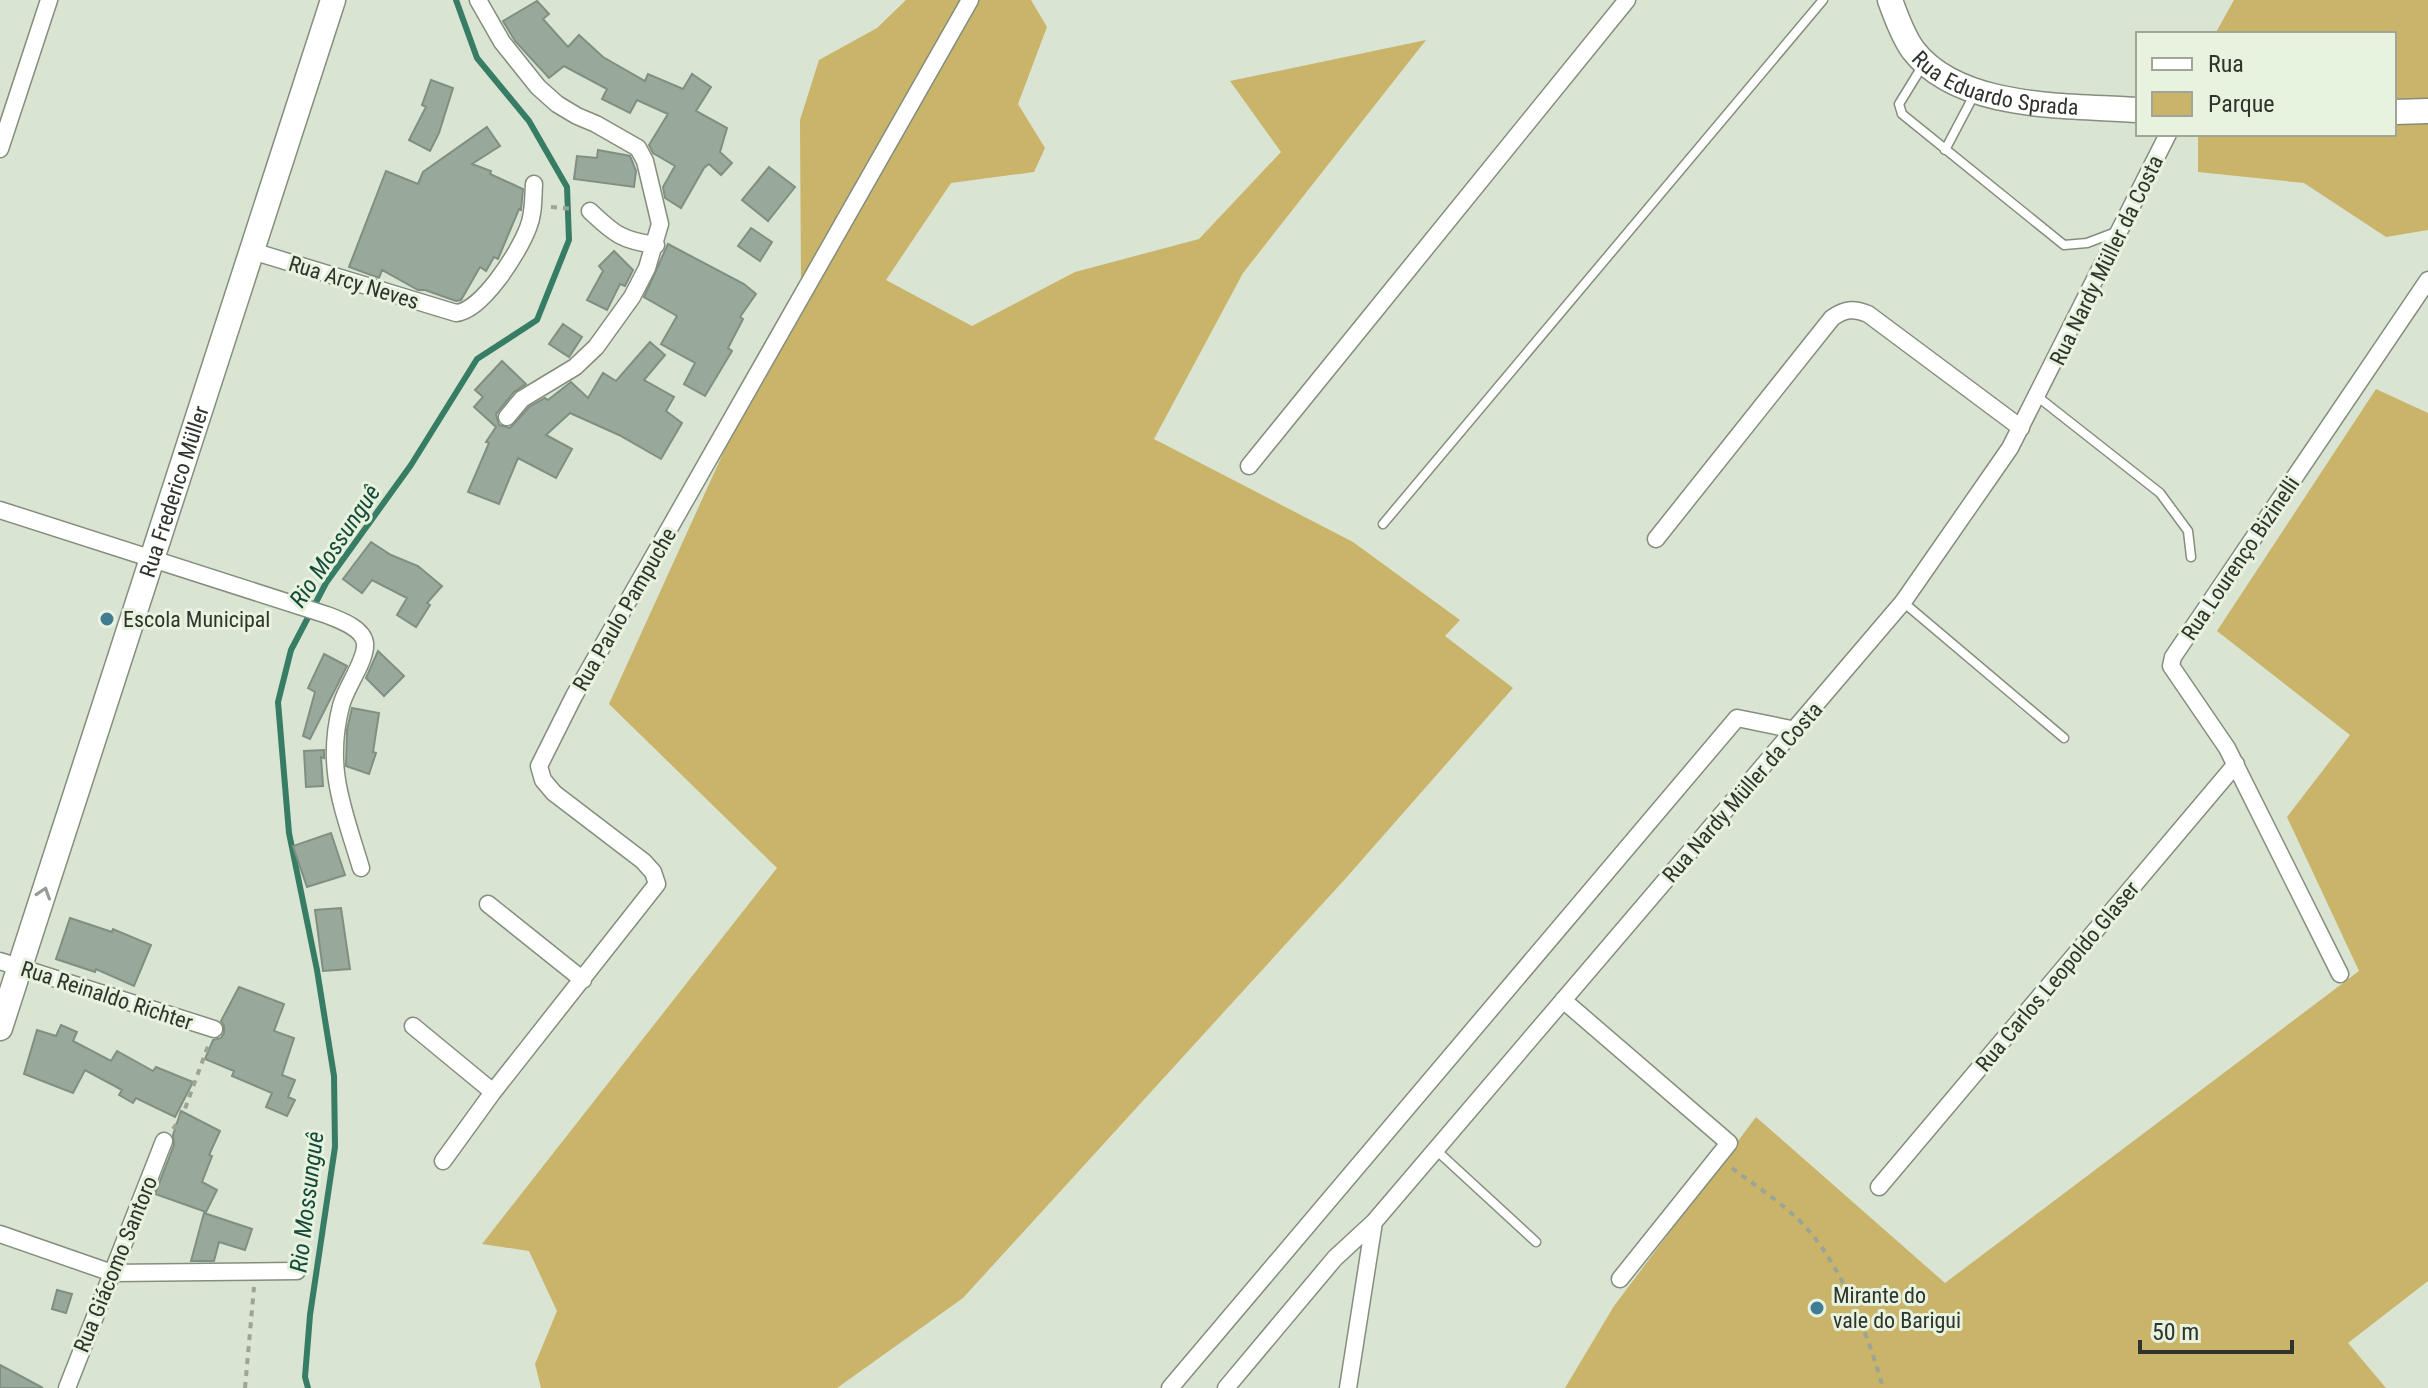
<svg xmlns="http://www.w3.org/2000/svg" width="2428" height="1388" font-family="'Roboto Condensed',sans-serif">
	<rect width="100%" height="100%" fill="#dae4d2"/>
	<path fill="#c9b46a" d="M 906,0 L 1031,0 L 1047,27 L 1018,104 L 1045,148 L 1034,172 L 951,183 L 886,280 L 972,326 L 1075,272 L 1199,239 L 1281,152 L 1230,81 L 1426,40 L 1243,273 L 1154,439 L 1353,542 L 1460,620 L 1445,636 L 1513,688 L 1346,878 L 963,1298 L 837,1388 L 541,1388 L 535,1364 L 557,1311 L 529,1251 L 482,1244 L 777,868 L 609,704 L 801,282 L 800,120 L 819,60 L 877,28 Z
		M 2234,0 L 2428,0 L 2428,230 L 2386,237 L 2304,183 L 2198,172 L 2198,134 L 2394,134 L 2394,34 L 2215,34 Z
		M 2376,389 L 2428,413 L 2428,1281 L 2348,1343 L 2386,1388 L 1565,1388 L 1614,1306 L 1756,1117 L 1945,1283 L 2359,971 L 2287,817 L 2350,735 L 2217,631 Z"/>
	<g fill="none" stroke-linecap="round" stroke-linejoin="round">
		<path stroke="#377d65" stroke-width="6" d="M 308,1388 L 305,1377 L 310,1315 L 335,1147 L 334,1076 L 317,970 L 289,833 L 278,702 L 291,650 L 326,583 L 411,465 L 477,359 L 537,320 L 569,240 L 567,187 L 529,121 L 477,58 L 456,0"/>
	</g>
	<path fill="#98a99b" stroke="#7f8f82" stroke-width="2" d="M 537,1 L 549,14 L 543,19 L 568,47 L 579,35 L 603,57 L 645,81 L 648,74 L 683,89 L 692,74 L 711,87 L 696,111 L 727,128 L 720,152 L 732,163 L 721,175 L 709,164 L 704,168 L 681,208 L 665,198 L 663,187 L 675,166 L 653,153 L 649,145 L 668,114 L 637,100 L 630,113 L 602,99 L 607,89 L 564,66 L 549,78 L 515,41 L 503,21 Z
		M 431,80 L 453,88 L 439,133 L 430,151 L 409,140 L 426,107 L 422,105 Z
		M 487,127 L 500,146 L 472,164 L 491,171 L 490,174 L 523,189 L 521,210 L 519,209 L 498,259 L 494,257 L 486,271 L 480,267 L 461,300 L 456,301 L 425,290 L 418,290 L 382,270 L 379,278 L 349,267 L 386,171 L 418,184 L 423,172 Z
		M 598,150 L 630,156 L 636,171 L 634,187 L 574,179 L 577,156 L 597,158 Z
		M 769,167 L 795,187 L 768,221 L 742,200 Z
		M 751,228 L 772,242 L 760,261 L 738,246 Z
		M 668,244 L 744,284 L 756,294 L 740,317 L 743,319 L 728,348 L 732,351 L 705,396 L 684,384 L 695,363 L 661,344 L 677,316 L 644,297 Z
		M 614,251 L 633,270 L 625,286 L 620,284 L 607,310 L 587,300 L 603,271 L 599,266 Z
		M 563,324 L 582,337 L 569,357 L 549,344 Z
		M 650,342 L 665,355 L 644,380 L 674,397 L 666,411 L 682,423 L 661,459 L 619,435 L 570,413 L 546,435 L 572,449 L 556,478 L 518,458 L 499,504 L 468,492 L 489,443 L 486,442 L 496,427 L 474,407 L 483,397 L 475,390 L 502,361 L 526,384 L 514,392 L 496,414 L 499,425 L 510,428 L 529,407 L 545,398 L 548,400 L 571,382 L 588,398 L 603,373 L 616,381 Z
		M 371,542 L 391,555 L 418,566 L 442,586 L 427,603 L 430,605 L 416,627 L 397,615 L 407,598 L 372,580 L 362,593 L 343,579 Z
		M 378,651 L 404,676 L 384,696 L 366,678 Z
		M 324,654 L 347,666 L 310,739 L 303,736 L 315,692 L 308,688 Z
		M 352,708 L 379,713 L 373,752 L 376,753 L 369,774 L 346,766 L 347,730 Z
		M 324,750 L 324,758 L 321,757 L 323,786 L 306,787 L 304,751 Z
		M 331,833 L 345,875 L 307,887 L 293,846 Z
		M 341,908 L 350,969 L 323,971 L 315,910 Z
		M 70,918 L 112,932 L 113,929 L 151,945 L 134,986 L 96,969 L 95,972 L 56,959 Z
		M 239,987 L 284,1004 L 274,1031 L 294,1038 L 282,1075 L 295,1080 L 288,1097 L 295,1100 L 287,1116 L 266,1107 L 272,1093 L 232,1076 L 234,1071 L 205,1059 L 213,1040 L 221,1038 L 224,1033 L 224,1026 L 221,1021 Z
		M 61,1025 L 77,1032 L 73,1041 L 111,1061 L 117,1051 L 153,1071 L 156,1067 L 193,1082 L 175,1117 L 136,1098 L 133,1103 L 119,1095 L 122,1090 L 85,1070 L 73,1093 L 24,1074 L 37,1030 L 56,1036 Z
		M 181,1111 L 220,1131 L 209,1155 L 212,1156 L 202,1182 L 217,1190 L 206,1212 L 155,1194 L 174,1145 L 173,1135 Z
		M 204,1213 L 252,1229 L 245,1250 L 219,1242 L 214,1261 L 191,1261 Z
		M 57,1290 L 72,1294 L 66,1313 L 52,1309 Z
		M 0,1365 L 43,1388 L 0,1388 Z"/>
	<g fill="none" stroke-linecap="round" stroke-linejoin="round">
		<g stroke="#848e7d" stroke-width="11">
			<path id="lane" d="M 1923,65 L 1899,104 L 1902,114 L 2064,245 L 2087,243 L 2116,232
				M 1945,150 L 1974,95
				M 2038,397 L 2160,493 L 2188,531 L 2191,557
				M 1383,524 L 1823,0
				M 1903,602 L 2064,738
				M 1436,1150 L 1536,1242"/>
		</g>
		<g stroke="#848e7d" stroke-width="19">
			<path id="street" d="M 478,0 L 502,42 L 538,87 L 557,104 L 577,116 L 596,124 L 638,148 L 645,161 L 660,224 L 647,268 L 632,297 L 596,347 L 575,367 L 522,399 L 507,417
				M 0,149 L 49,0
				M 590,211 C 614,234 623,241 656,245
				M 252,251 L 456,313 C 482,311 519,252 528,228 C 534,214 533,199 534,184
				M 1249,466 L 1627,0
				M 0,510 L 327,615 C 340,620 363,628 365,643 C 367,660 345,688 341,706 C 325,768 343,808 361,868
				M 1656,539 L 1832,318 C 1845,309 1853,308 1868,314 L 2021,428
				M 488,904 L 583,980
				M 0,961 L 214,1029
				M 2340,974 L 2227,748 L 2171,666 L 2173,657 L 2428,280
				M 1563,1000 L 1729,1143 L 1620,1279
				M 413,1026 L 493,1092
				M 443,1161 L 493,1092 L 657,884 L 653,872 L 643,861 L 554,793 L 543,780 L 539,766 L 574,696 L 970,0
				M 1879,1187 L 2236,764
				M 0,1234 L 112,1273 L 297,1271
				M 67,1388 L 164,1141
				M 1170,1388 L 1737,718 L 1796,730
				M 1226,1388 L 1335,1258 L 1374,1222 L 1903,602 L 2010,448 L 2168,134
				M 1348,1388 L 1374,1222"/>
		</g>
		<g stroke="#848e7d" stroke-width="27">
			<g id="secondary">
				<path id="s1" d="M 1890,0 C 1896,17 1903,36 1913,50 C 1960,111 2069,105 2138,110"/>
				<path d="M 2394,112 L 2428,111"/>
				<path id="s2" d="M 0,1028 L 333,0"/>
			</g>
		</g>
		<path stroke="#9ca495" stroke-width="4" stroke-dasharray="6 6" stroke-linecap="butt" d="M 551,207 L 574,209
			M 173,1129 L 182,1117 L 208,1046
			M 1732,1168 C 1758,1188 1788,1206 1809,1231 C 1844,1271 1869,1338 1883,1388
			M 245,1388 L 254,1287"/>
		<use href="#lane" stroke="#fff" stroke-width="8"/>
		<use href="#street" stroke="#fff" stroke-width="16"/>
		<use href="#secondary" stroke="#fff" stroke-width="24"/>
	</g>
	<defs><path id="oneway-chevron" d="M-2-3.5L2.5 0L-2 3.5" fill="none" stroke-width="1.6" stroke-linecap="round" stroke-linejoin="round" transform="scale(2)"/></defs>
	<use stroke="#979a96" href="#oneway-chevron" transform="translate(44 893) rotate(-72)"/>
	<g fill="#407d94" stroke="#e7f2df" stroke-width="3">
		<circle cx="107" cy="619" r="8"/>
		<circle cx="1817" cy="1308" r="8"/>
	</g>
	<g text-anchor="middle" stroke-width="6" stroke-linejoin="round" paint-order="stroke">
		<g font-size="22" fill="#2f342c" stroke="#e7f2df">
			<text dy="8" stroke="none"><textPath href="#s1" startOffset="148">Rua Eduardo Sprada</textPath></text>
			<text transform="translate(2106 260) rotate(-64)" y="8">Rua Nardy Müller da Costa</text>
			<text transform="translate(354 282) rotate(17)" y="8">Rua Arcy Neves</text>
			<text dy="8" stroke="none"><textPath href="#s2" startOffset="564">Rua Frederico Müller</textPath></text>
			<text transform="translate(2240 558) rotate(-56)" y="8">Rua Lourenço Bizinelli</text>
			<text transform="translate(624 609) rotate(-60)" y="8">Rua Paulo Pampuche</text>
			<text transform="translate(1742 792) rotate(-49)" y="8">Rua Nardy Müller da Costa</text>
			<text transform="translate(2057 976) rotate(-50)" y="8">Rua Carlos Leopoldo Glaser</text>
			<text transform="translate(107 995) rotate(18)" y="8">Rua Reinaldo Richter</text>
			<text transform="translate(115 1264) rotate(-68)" y="8">Rua Giácomo Santoro</text>
		</g>
		<g font-size="22" fill="#2f342c" stroke="#e7f2df" text-anchor="start">
			<text x="123" y="627">Escola Municipal</text>
			<text x="1833" y="1303">Mirante do<tspan x="1833" dy="25">vale do Barigui</tspan></text>
		</g>
		<g font-size="24" font-style="italic" fill="#144a3a" stroke="#e7f2df">
			<text transform="translate(335 546) rotate(-56)" y="8">Rio Mossunguê</text>
			<text transform="translate(307 1202) rotate(-83)" y="8">Rio Mossunguê</text>
		</g>
	</g>
	<rect x="2136" y="32" width="260" height="104" fill="#e7f2df" stroke="#9da697" stroke-width="2"/>
	<rect x="2152" y="58" width="40" height="12" fill="#ffffff" stroke="#9da697" stroke-width="2"/>
	<text x="2208" y="72" font-size="24" fill="#2f342c">Rua</text>
	<rect x="2152" y="92" width="40" height="24" fill="#c9b46a" stroke="#9da697" stroke-width="2"/>
	<text x="2208" y="112" font-size="24" fill="#2f342c">Parque</text>
	<path d="M2140 1340v12h152v-12" fill="none" stroke="#2f342c" stroke-width="4"/>
	<text x="2152" y="1340" font-size="24" fill="#2f342c" stroke="#e7f2df" stroke-width="6" paint-order="stroke">50 m</text>
</svg>
